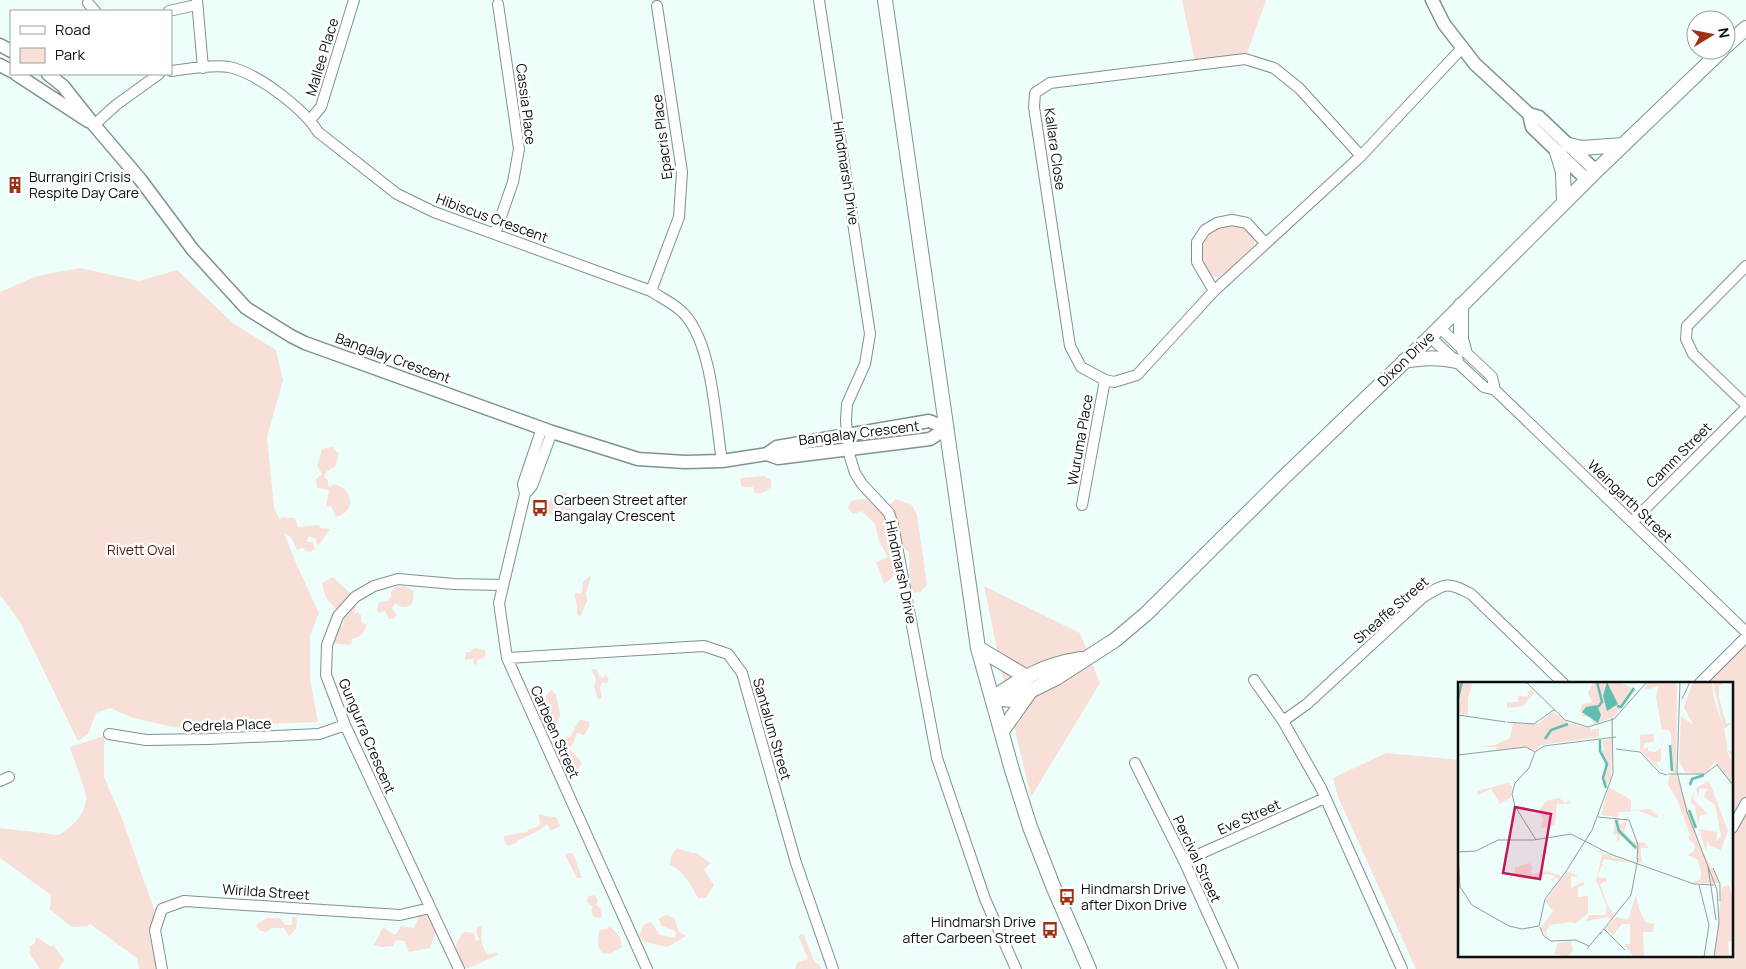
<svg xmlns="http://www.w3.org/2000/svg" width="1746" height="969" font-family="Manrope,sans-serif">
	<rect width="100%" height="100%" fill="#edfefb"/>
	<path fill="#f8dfd8" d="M 1182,0 L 1266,0 L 1245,59 L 1196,66 Z
		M 1231,224 L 1245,227 L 1254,238 L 1254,245 L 1223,276 L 1215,277 L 1210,276 L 1203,266 L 1201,255 L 1205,237 L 1217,226 Z
		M 81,268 L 139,281 L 177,270 L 234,324 L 276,350 L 283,380 L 267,437 L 274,508 L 280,520 L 281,517 L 295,518 L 298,527 L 318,525 L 321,528 L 330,529 L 318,546 L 315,538 L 309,537 L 306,541 L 313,543 L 315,549 L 309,552 L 302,548 L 297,550 L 291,537 L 284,533 L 298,568 L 319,613 L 310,636 L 310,679 L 318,722 L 173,727 L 133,718 L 110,708 L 96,713 L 88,734 L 78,741 L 20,622 L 0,595 L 0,292 L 37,276 Z
		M 332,447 L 339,454 L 335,467 L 327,471 L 324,477 L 328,480 L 328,485 L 330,487 L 334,484 C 352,488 358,511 336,517 L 331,506 L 326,507 L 329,490 L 317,488 L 316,479 L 322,474 L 317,466 L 322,449 Z
		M 764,476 L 771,480 L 771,487 C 766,492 762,494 755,493 L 753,487 L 742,487 L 740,480 L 741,478 Z
		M 561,492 L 569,494 L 568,502 L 573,505 L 571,510 L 561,510 L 557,516 L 548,514 L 545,511 L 551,498 Z
		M 859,499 L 870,499 L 891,523 L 898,521 L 889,505 L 896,499 L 912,505 L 917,515 L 927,585 L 920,592 L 910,593 L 909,553 L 901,544 L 893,552 C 896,568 899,575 884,584 L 876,562 L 888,557 L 879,541 L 875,524 L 862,511 L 853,514 L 848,508 L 851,501 Z
		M 333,577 L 351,594 L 356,606 L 354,614 L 358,612 L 361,615 L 361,622 L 367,625 L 362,635 L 352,639 L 351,645 L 330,643 L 335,627 L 343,626 L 344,618 L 326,598 L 322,583 Z
		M 589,577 L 591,577 L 586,593 L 587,601 L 580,617 L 577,614 L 577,605 L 574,594 L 582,593 L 583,582 Z
		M 405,586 L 413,591 C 416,605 408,611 395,604 L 392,608 L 397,615 L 393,619 L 389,619 L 385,611 L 379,613 L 377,610 L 379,602 L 388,601 L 391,597 L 391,592 L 395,587 Z
		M 984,586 L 1080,633 L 1100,683 L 1031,797 L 1006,692 Z
		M 1746,642 L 1746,969 L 1416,969 L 1338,797 L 1333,778 L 1386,753 L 1460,760 L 1460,955 L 1732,955 L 1732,683 L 1709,683 Z
		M 474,648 L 484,650 L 486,653 L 484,658 L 477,660 L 477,665 L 474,664 L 473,659 L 465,660 L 466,652 L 470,652 Z
		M 591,669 L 596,669 L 600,677 L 603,678 L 606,675 L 609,680 L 607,683 L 602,682 L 600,688 L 602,698 L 598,700 L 594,686 L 596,679 Z
		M 551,690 L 556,694 L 560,715 L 553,732 L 556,738 L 570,737 C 574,731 575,725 580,720 L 588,721 L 590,725 L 584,735 L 577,733 L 573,744 L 569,748 L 582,763 L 578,769 L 559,767 L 536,716 L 539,715 L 541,702 Z
		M 104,736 L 104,777 L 121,816 L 154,909 L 162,969 L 139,969 L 137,958 L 90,924 L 87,926 L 72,927 L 50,910 L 51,895 L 0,858 L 0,828 L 59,835 C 71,827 85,816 86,799 C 87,791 73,758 70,747 Z
		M 539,814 L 545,816 L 556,817 L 560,826 L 551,831 L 547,824 L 540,830 L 517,841 L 516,843 L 508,846 L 504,840 L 504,836 L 527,832 L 529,829 L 537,827 L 540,824 Z
		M 677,848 L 692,853 L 697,853 L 710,863 L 704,870 L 714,885 L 706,898 L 698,898 C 691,885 684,871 670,865 L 671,856 Z
		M 568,853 L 573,853 L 582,878 L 577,878 L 565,855 Z
		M 595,895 L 598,901 L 596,905 L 601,909 L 602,916 L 599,918 L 594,917 L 591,911 L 593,907 L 587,902 L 588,896 Z
		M 425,901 C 435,922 440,925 430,948 L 409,952 L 404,941 L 396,940 L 393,946 L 382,947 L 374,945 L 383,927 L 395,935 L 401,926 L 414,928 Z
		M 666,915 L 674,918 L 679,932 L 686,936 L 668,947 L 644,942 L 639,936 L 644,924 L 651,922 L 660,935 L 675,938 L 676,933 L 674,930 L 662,926 L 658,919 Z
		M 292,917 L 297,917 L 296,929 L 289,936 L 284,928 L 272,928 L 266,932 L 259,930 L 256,925 L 267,918 L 280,918 L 285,925 L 292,925 Z
		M 482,926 C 481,936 480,947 488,954 L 498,953 L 496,956 C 486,959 471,969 462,969 C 456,954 451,946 464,932 L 474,933 L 476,941 L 479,940 L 476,931 L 477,927 Z
		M 611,927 L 620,937 L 622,947 L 610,954 L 602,953 L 598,946 L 599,931 Z
		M 800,934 L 804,935 L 815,963 L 819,964 L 821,969 L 795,969 L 797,963 L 808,959 L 799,937 Z
		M 36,937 L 52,947 L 53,945 L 65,960 L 58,969 L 40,969 L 29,953 L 30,946 L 34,944 Z"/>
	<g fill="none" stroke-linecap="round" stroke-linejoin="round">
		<g stroke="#7e928e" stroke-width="12">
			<path id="minor" d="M 197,0 L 203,68
				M 819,0 L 870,334 L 865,364 L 847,404 L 846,420 L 847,435 L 850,457 L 855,473 L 862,484 L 889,513 L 893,525 L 937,758 L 985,899 L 1016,969
				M 88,3 L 95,11
				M 169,11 L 196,5
				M 171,71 C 188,69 212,64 229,67 C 257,73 303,108 318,132 L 397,194 L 434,212 L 651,291 C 660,297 672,303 680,310 C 713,338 715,420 722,461
				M 310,120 L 321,107 L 354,0
				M 94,125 L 116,105 L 159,74
				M 1361,156 L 1299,88 L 1274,68 L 1245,59 L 1050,83 L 1035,93 L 1034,107 L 1070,346 L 1081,367 L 1105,380 L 1114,382 L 1137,375 L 1214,291 L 1361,156 L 1462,48
				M 495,234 L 513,182 L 519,149 L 498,4
				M 1746,266 L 1687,326 L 1686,339 L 1693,354 L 1746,405
				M 651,291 L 679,217 L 682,172 L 657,6
				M 1214,291 L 1197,262 L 1197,242 L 1205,230 L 1217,223 L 1232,220 L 1247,223 L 1265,243
				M 1439,327 L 1492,377 L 1495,390
				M 1430,337 L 1484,387 L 1495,390 L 1746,632
				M 542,428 L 523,484 L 525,494 L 499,603 L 507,658 L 647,969
				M 525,494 L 532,486 L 552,432
				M 1082,505 L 1105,380
				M 1632,522 L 1746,408
				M 507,658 L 704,646 L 728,654 L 742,673 L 796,863 L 833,969
				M 1254,680 L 1283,721 L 1321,788 L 1402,969
				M 1700,683 L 1746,637
				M 1283,721 L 1307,704 L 1422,598 C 1445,583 1447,581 1471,594 L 1563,683
				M 109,734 L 146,740 L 208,739 L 319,734 L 345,725
				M 1135,763 L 1184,861 L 1233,969
				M 0,781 L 9,777
				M 1732,828 L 1746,803
				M 1184,861 L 1325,798
				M 162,969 L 155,930 L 162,909 L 184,901 L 400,915 L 430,908
				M 459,969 L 345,725 L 326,675 L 327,645 L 338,616 L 355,597 L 374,586 L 398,579 L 454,584 L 502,585"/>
		</g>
		<g stroke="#7e928e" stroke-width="15">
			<path id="tertiary" d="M 1432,0 L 1444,24 L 1475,64 L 1529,114 L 1539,117 L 1596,171
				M 0,45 L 11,51
				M 0,65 L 11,71
				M 16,74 L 88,121
				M 48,74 L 63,86 L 94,125 L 140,179 L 193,250 L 246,308 L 291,336 L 305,343 L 552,432 L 638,459 L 685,462 L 722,461 L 767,454 L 777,447 L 929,421 L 947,428
				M 1529,114 L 1532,127 L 1587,180
				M 767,454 L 778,458 L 930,439 L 947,428"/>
		</g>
		<g stroke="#7e928e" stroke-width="16">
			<path id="secondary" d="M 885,0 L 978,648 L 1012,770 L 1030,827 L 1053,886 L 1089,969
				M 1726,46 L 1746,28
				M 1569,145 L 1582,148 L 1623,145
				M 1557,152 L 1563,172 L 1564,203
				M 1461,305 L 1461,339 L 1464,350
				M 1404,361 C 1423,358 1437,357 1456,361
				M 978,648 L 1025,676
				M 993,698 L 1012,700 L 1056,678 L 1115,640 L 1146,614 L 1282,479 L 1430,337 L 1596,171 L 1722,50
				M 993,698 C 1024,677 1043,665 1081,659
				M 1002,731 L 1029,693"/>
		</g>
		<use href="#minor" stroke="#fff" stroke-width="10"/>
		<use href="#tertiary" stroke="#fff" stroke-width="12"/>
		<use href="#secondary" stroke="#fff" stroke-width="14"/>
	</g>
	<defs>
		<g id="building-bare" transform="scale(1.35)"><path d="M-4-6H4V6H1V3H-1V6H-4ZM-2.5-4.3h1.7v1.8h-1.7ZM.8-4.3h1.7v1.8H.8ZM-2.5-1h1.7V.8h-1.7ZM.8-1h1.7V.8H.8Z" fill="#9b3316" stroke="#fff" stroke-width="2.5" paint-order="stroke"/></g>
		<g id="bus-bare" transform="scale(1.35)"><path d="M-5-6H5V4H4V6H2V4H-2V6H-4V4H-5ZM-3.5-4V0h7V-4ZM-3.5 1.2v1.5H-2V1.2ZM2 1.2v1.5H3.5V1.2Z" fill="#9b3316" stroke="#fff" stroke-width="2.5" paint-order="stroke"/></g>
	</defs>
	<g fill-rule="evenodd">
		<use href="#building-bare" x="15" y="185"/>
		<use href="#bus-bare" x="540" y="508"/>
		<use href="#bus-bare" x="1067" y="897"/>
		<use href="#bus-bare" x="1050" y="930"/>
	</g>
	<g text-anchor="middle" stroke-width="5" stroke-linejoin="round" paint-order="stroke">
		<g font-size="14" fill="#09100f" stroke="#fff">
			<text transform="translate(322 57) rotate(-73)" y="5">Mallee Place</text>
			<text transform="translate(526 104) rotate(83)" y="5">Cassia Place</text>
			<text transform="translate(662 137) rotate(-97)" y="5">Epacris Place</text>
			<text transform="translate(1055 149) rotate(82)" y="5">Kallara Close</text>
			<text transform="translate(846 173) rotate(81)" y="5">Hindmarsh Drive</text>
			<text transform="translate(492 218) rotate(20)" y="5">Hibiscus Crescent</text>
			<text transform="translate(393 358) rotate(20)" y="5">Bangalay Crescent</text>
			<text transform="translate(1406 359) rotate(-44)" y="5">Dixon Drive</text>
			<text transform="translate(859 433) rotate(-7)" y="5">Bangalay Crescent</text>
			<text transform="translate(1080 440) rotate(-80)" y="5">Wuruma Place</text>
			<text transform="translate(1679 455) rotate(-45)" y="5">Camm Street</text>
			<text transform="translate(1630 501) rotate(44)" y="5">Weingarth Street</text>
			<text transform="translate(901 572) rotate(78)" y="5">Hindmarsh Drive</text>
			<text transform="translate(1391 610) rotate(-41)" y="5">Sheaffe Street</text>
			<text transform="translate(227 725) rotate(-2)" y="5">Cedrela Place</text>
			<text transform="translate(772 729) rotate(74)" y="5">Santalum Street</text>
			<text transform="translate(555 732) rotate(66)" y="5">Carbeen Street</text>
			<text transform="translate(367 736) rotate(67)" y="5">Gungurra Crescent</text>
			<text transform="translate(1249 817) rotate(-24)" y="5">Eve Street</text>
			<text transform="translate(1197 859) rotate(65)" y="5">Percival Street</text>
			<text transform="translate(266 892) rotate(4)" y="5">Wirilda Street</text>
		</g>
		<g font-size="14" fill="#09100f" stroke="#fff" text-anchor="start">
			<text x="29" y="182">Burrangiri Crisis<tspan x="29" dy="16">Respite Day Care</tspan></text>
			<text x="554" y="505">Carbeen Street after<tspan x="554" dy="16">Bangalay Crescent</tspan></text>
			<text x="1081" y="894">Hindmarsh Drive<tspan x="1081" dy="16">after Dixon Drive</tspan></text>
			<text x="1036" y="927" text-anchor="end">Hindmarsh Drive<tspan x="1036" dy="16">after Carbeen Street</tspan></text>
		</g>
		<g font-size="14" fill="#581908" stroke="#fff">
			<text x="141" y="555">Rivett Oval</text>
		</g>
	</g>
	<g transform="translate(1458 682)">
		<rect width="275" height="275" fill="#edfefb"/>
		<path d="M 0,0 L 15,0 L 10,16 L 10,33 L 0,31 ZM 135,0 L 161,0 L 178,8 L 155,35 L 135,43 L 134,35 L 124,34 L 122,28 L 125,22 L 134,20 L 130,11 ZM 190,0 L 217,0 L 219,5 L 218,91 L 213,90 L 213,53 L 211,48 L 204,48 L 198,15 L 201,4 L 186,8 ZM 235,0 L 254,0 L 256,17 L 265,45 L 255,0 L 267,0 L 261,4 L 261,16 L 268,41 L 275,41 L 266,47 L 270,68 L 275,70 L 275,76 L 267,64 L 274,80 L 275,77 L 273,101 L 257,79 L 250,90 L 244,92 L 227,90 L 221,79 L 223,34 L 235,43 L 226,25 ZM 73,7 L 76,11 L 65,24 L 49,26 L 49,20 L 60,20 L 60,14 L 71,15 L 69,11 ZM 95,30 L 112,42 L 133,46 L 133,51 L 134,47 L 141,47 L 141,55 L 83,63 L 76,68 L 69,65 L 39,68 L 38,65 L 20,65 L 37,63 L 52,56 L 55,41 L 80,42 ZM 204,50 L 203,79 L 198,81 L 207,92 L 182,69 L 182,53 L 196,52 L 196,60 L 187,61 L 185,67 L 190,65 L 190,69 L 197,70 L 203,66 ZM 154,57 L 153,96 L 148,105 L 145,97 L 150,83 L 143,70 L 146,67 L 144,58 ZM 218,92 L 244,168 L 262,201 L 234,201 L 243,197 L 243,190 L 240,178 L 230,173 L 236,169 L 237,164 L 230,156 L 232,153 L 219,117 L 210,103 L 211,94 ZM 251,99 L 270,149 L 263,168 L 252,164 L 249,159 L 248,170 L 241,147 L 259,150 L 258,159 L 263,154 L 257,123 L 246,115 L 249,107 L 242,106 L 240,115 L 238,106 ZM 50,101 L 54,104 L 53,115 L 42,122 L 33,107 L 20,113 L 19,109 ZM 151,105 L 173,118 L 173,129 L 192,127 L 200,134 L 199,136 L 181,129 L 161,130 L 160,135 L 143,133 ZM 237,107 L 235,117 L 249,131 L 242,134 L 240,144 L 237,124 L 232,120 ZM 101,116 L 108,121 L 111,118 L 113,122 L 99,122 L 97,143 L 83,146 L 85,137 L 81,129 L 88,119 ZM 157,136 L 161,136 L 162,143 L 169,138 L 166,150 L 174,159 L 187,161 L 191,166 L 183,166 L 183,171 L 184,181 L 192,184 L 180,180 L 179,169 L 166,156 L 160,153 L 162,158 L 159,159 L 159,152 L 155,153 ZM 131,163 L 144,171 L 177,182 L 146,177 L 144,182 L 151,187 L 144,183 L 139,195 L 148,196 L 149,199 L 142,202 L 150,224 L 157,233 L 153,238 L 150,235 L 128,239 L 131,233 L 147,233 L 149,225 L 138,198 L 144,173 ZM 71,181 L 74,184 L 73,192 L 88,189 L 103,194 L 101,198 L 97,195 L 95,200 L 93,198 L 97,194 L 88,192 L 76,198 L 76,193 L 63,197 L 57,194 L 57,186 ZM 110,189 L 121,195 L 113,194 L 113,206 L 125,200 L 127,203 L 120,205 L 120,215 L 130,214 L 130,231 L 117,242 L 113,240 L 92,243 L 88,250 L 90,257 L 83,246 L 95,229 L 87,219 ZM 271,203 L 275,219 L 275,260 L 270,259 L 271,275 L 256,275 L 264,205 ZM 178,213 L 180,223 L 186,220 L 180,224 L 187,240 L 196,242 L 195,250 L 185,250 L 186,275 L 176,275 L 166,262 L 172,262 L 172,242 L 164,242 L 155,253 L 148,246 L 158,235 L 170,238 ZM 113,259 L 115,268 L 111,275 L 96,272 L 100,261 Z" fill="#f8dfd8"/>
		<path d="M 149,0 L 160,22 L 149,29 L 145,14 ZM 139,23 L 143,33 L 140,41 L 124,30 L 128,25 Z" fill="#60bdaf"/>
		<path fill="none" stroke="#60bdaf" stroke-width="2.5" d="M 139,0 L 144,20 L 140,25M 0,16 L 4,0M 159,24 L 163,25 L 176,6M 87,57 L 93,48 L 110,42M 142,58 L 142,69 L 149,82 L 145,96 L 148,106M 212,63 L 214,89M 232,103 L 234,97 L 246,93M 231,128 L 238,146M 158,138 L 161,149 L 178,166"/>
		<path fill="none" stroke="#929f9d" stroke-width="1" d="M 68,0 L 107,38 L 130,45 L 156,37 L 189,0M 222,0 L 219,90 L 229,130 L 259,208 L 261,241 L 256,275M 224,17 L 232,0M 0,33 L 48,40M 49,40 L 76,42 L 97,27M 158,67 L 182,70 L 202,91 L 209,93M 0,73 L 68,65 L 77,70M 259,83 L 275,103M 210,92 L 247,92 L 260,82M 140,135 L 171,138 L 180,163 L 179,177M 78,158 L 57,124 L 54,112 L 57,101 L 71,86 L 77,70 L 86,64 L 158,55M 0,170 L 2,205 L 14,223 L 51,244 L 64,247 L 81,244 L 87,217 L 107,191 L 134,148 L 155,92 L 154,36M 0,170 L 18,169 L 40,158 L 76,158 L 113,152 L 152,172 L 236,202 L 256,203M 250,185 L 258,238M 255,186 L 262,202 L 262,219M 241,203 L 251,243 L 246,275M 82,245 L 85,253 L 93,259 L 118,258 L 131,264M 146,247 L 167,268M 142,252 L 173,213 L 180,176M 129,267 L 143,250"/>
		<path fill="#c2185b" fill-opacity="0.15" stroke="#c2185b" stroke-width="2.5" d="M 57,125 L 93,132 L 82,197 L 45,191 Z"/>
		<rect width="275" height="275" fill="none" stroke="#09100f" stroke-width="2.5"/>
	</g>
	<rect x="10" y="10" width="162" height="65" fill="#ffffff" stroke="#9d9f9f"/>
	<rect x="20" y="26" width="25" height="8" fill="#ffffff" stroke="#9d9f9f"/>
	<text x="55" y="35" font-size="15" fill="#09100f">Road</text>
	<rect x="20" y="48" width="25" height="15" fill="#f8dfd8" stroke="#9d9f9f"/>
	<text x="55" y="60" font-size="15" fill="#09100f">Park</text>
	<g transform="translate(1711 35) rotate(80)"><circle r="24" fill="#ffffff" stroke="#9d9f9f"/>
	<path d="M0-4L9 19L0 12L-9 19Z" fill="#9b3316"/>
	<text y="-8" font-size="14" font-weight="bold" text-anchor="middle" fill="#09100f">N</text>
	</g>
</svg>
